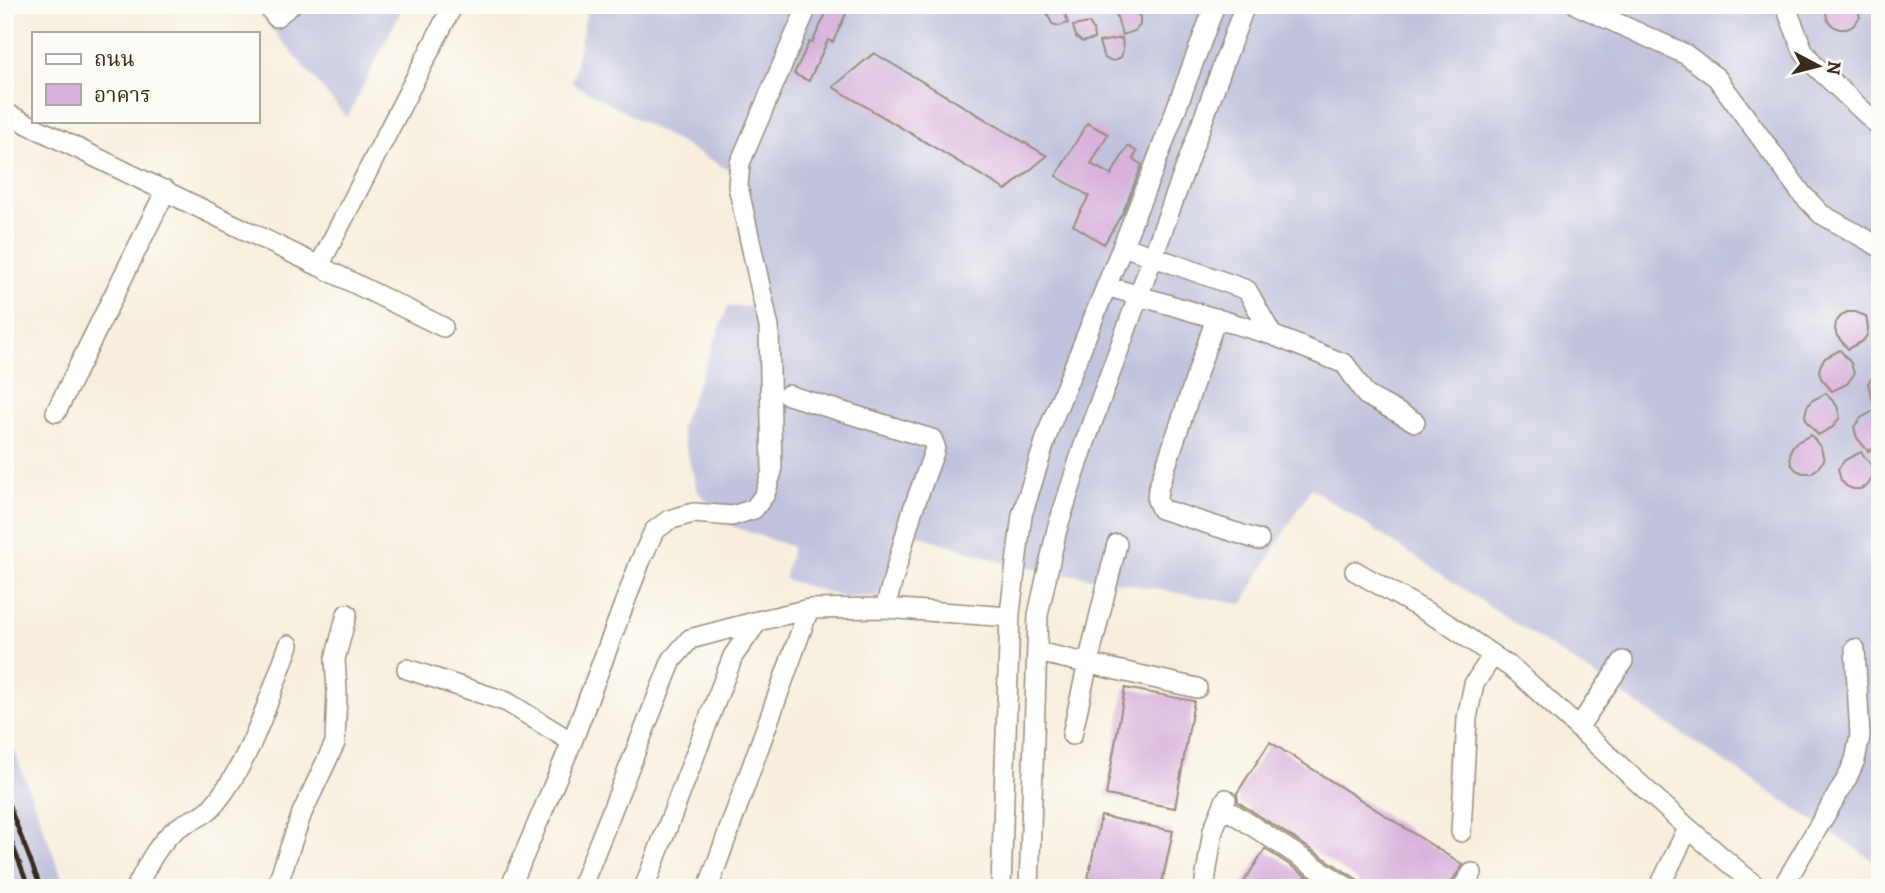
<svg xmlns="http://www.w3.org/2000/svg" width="1885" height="893" font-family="Alegreya,'Noto Serif Thai',serif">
	<rect width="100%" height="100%" fill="#fdfcf7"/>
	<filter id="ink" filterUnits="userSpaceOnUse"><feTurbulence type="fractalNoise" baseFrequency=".0143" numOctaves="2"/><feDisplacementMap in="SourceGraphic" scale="14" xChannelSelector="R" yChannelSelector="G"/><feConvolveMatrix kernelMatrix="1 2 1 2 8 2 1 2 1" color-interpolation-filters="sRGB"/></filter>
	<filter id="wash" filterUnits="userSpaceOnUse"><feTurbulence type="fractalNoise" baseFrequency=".00686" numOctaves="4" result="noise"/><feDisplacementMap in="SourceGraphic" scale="28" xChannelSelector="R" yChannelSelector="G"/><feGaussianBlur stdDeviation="1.57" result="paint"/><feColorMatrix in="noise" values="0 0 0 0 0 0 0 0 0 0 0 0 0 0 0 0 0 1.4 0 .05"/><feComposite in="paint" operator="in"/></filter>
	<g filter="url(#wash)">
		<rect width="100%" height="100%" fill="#f7eedd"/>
		<path fill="#c0c2dd" d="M 252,5 L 404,5 L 347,118 Z
			M 588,5 L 1880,5 L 1880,865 L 1311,488 L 1242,604 L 1006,563 L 902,530 L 879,596 L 846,598 L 784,579 L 792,547 L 732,526 L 698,492 L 680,428 L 728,307 L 753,306 L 729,170 L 572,83 Z
			M 5,726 L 66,888 L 5,888 Z"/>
		<g id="blocks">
			<path fill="#d8b0db" d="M 830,5 L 850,5 L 833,42 L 828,40 L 809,81 L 794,74 L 809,42 L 812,43 Z
				M 1828,5 L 1857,5 L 1860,17 L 1853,26 L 1847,29 L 1839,29 L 1833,26 L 1828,21 L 1826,14 Z
				M 1058,8 L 1064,11 L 1068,23 L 1059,26 L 1052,24 L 1046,10 Z
				M 1129,10 L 1137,14 L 1140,17 L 1140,25 L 1135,31 L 1122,35 L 1116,13 Z
				M 1089,23 L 1093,30 L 1094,39 L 1082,42 L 1076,37 L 1073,26 Z
				M 1122,38 L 1123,50 L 1121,57 L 1114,61 L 1106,59 L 1103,55 L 1099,42 Z
				M 874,53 L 1047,156 L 1006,190 L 833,87 Z
				M 1087,123 L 1108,134 L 1091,164 L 1111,175 L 1128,146 L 1137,152 L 1133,159 L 1142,165 L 1123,212 L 1104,244 L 1073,225 L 1089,196 L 1056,176 Z
				M 1847,312 L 1855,312 L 1866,316 L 1868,328 L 1867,335 L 1863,341 L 1848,349 L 1837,336 L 1835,329 L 1836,322 L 1841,316 Z
				M 1840,350 L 1851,363 L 1854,374 L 1847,384 L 1832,391 L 1821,378 L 1819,371 L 1821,364 L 1825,358 Z
				M 1880,368 L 1880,445 L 1868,451 L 1857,438 L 1854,427 L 1861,418 L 1875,410 L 1868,383 Z
				M 1826,393 L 1837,406 L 1840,417 L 1833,427 L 1818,435 L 1807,422 L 1805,415 L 1807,407 L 1811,401 Z
				M 1811,435 L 1821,448 L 1824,460 L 1817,469 L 1811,473 L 1803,473 L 1796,470 L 1791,464 L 1790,457 L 1791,449 L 1795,443 Z
				M 1861,452 L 1871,465 L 1873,472 L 1871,480 L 1867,486 L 1860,489 L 1853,489 L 1846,486 L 1841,480 L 1838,469 L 1845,460 Z
				M 1125,688 L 1194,701 L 1175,808 L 1106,795 Z
				M 1270,742 L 1463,865 L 1452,881 L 1450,888 L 1360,888 L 1359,882 L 1355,878 L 1238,802 L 1237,793 Z
				M 1101,816 L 1173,831 L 1161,888 L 1086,888 Z
				M 1265,849 L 1325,888 L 1240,888 Z"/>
		</g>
	</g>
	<g filter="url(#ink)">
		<use href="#blocks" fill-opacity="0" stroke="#998c7e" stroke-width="2"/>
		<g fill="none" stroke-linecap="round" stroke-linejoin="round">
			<g stroke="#998c7e" stroke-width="22">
				<path id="minor" d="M 267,5 L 276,17 L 291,5
					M 1577,5 L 1685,54 L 1717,78 L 1802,194 L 1821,214 L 1880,247
					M 1785,5 L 1803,50 L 1813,64 L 1880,127
					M 5,113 L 319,266
					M 1123,246 L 1247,290 L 1272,335
					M 1106,286 L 1272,335 L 1345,364 L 1366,395 L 1415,422
					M 1216,318 L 1158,489 L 1157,500 L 1161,509 L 1259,540
					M 443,327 L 319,266 L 453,5
					M 788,395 L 932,439 L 935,446 L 934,452 L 912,512 L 885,608
					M 56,412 L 166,190
					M 1355,571 L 1446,623 L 1516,671 L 1688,828 L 1758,888
					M 1037,652 L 1197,688
					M 407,669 L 507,702 L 572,742
					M 1578,728 L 1623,661
					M 1072,735 L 1088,663 L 1117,544
					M 1223,807 L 1348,888
					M 1461,832 L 1467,718 L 1474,684 L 1493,655
					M 136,888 C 146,868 159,840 179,827 C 189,820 202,818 211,808 C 248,768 270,696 289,645
					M 276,888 L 302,813 L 335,743 L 337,691 L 335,659 L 347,614
					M 510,888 L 572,742 L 640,562 L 654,531 L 669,520 L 693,513 L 732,516 L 754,509 L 765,494 L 772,471 L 769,327 L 738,186 L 740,163 L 808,5
					M 581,888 L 672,660 L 690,639 L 758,621
					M 644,888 L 733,656 L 758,621 L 809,609 L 885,608 L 1010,617
					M 708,888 L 809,609
					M 1001,888 L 1010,613 L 1022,515 L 1050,426 L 1154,168 L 1215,5
					M 1029,888 L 1038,615 L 1057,529 L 1084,445 L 1245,5
					M 1204,888 L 1213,830 L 1226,799
					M 1462,888 L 1472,873
					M 1659,888 L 1688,828
					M 1782,888 L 1847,778 L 1855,760 L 1860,736 L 1855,649"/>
			</g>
			<use href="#minor" stroke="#fff" stroke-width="19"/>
			<path stroke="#3b2a1e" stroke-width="4.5" d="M 5,795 L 41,888
				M 5,825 L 29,888"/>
		</g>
	</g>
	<rect width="1885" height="893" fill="none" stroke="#fdfcf7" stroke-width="28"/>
	<rect x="32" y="32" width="228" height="91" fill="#fdfcf7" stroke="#afa8a0" stroke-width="2"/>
	<rect x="46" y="54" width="35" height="10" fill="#ffffff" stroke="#afa8a0" stroke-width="2"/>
	<text x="94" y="66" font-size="21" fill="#3b2a1e">ถนน</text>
	<rect x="46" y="84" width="35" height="21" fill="#d8b0db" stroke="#afa8a0" stroke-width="2"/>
	<text x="94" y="102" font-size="21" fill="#3b2a1e">อาคาร</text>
	<g transform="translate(1818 66) rotate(97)" stroke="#fdfcf7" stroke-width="5" paint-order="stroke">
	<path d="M0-5L12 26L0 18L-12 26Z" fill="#3b2a1e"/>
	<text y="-10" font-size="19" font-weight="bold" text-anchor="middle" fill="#3b2a1e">N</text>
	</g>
</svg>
